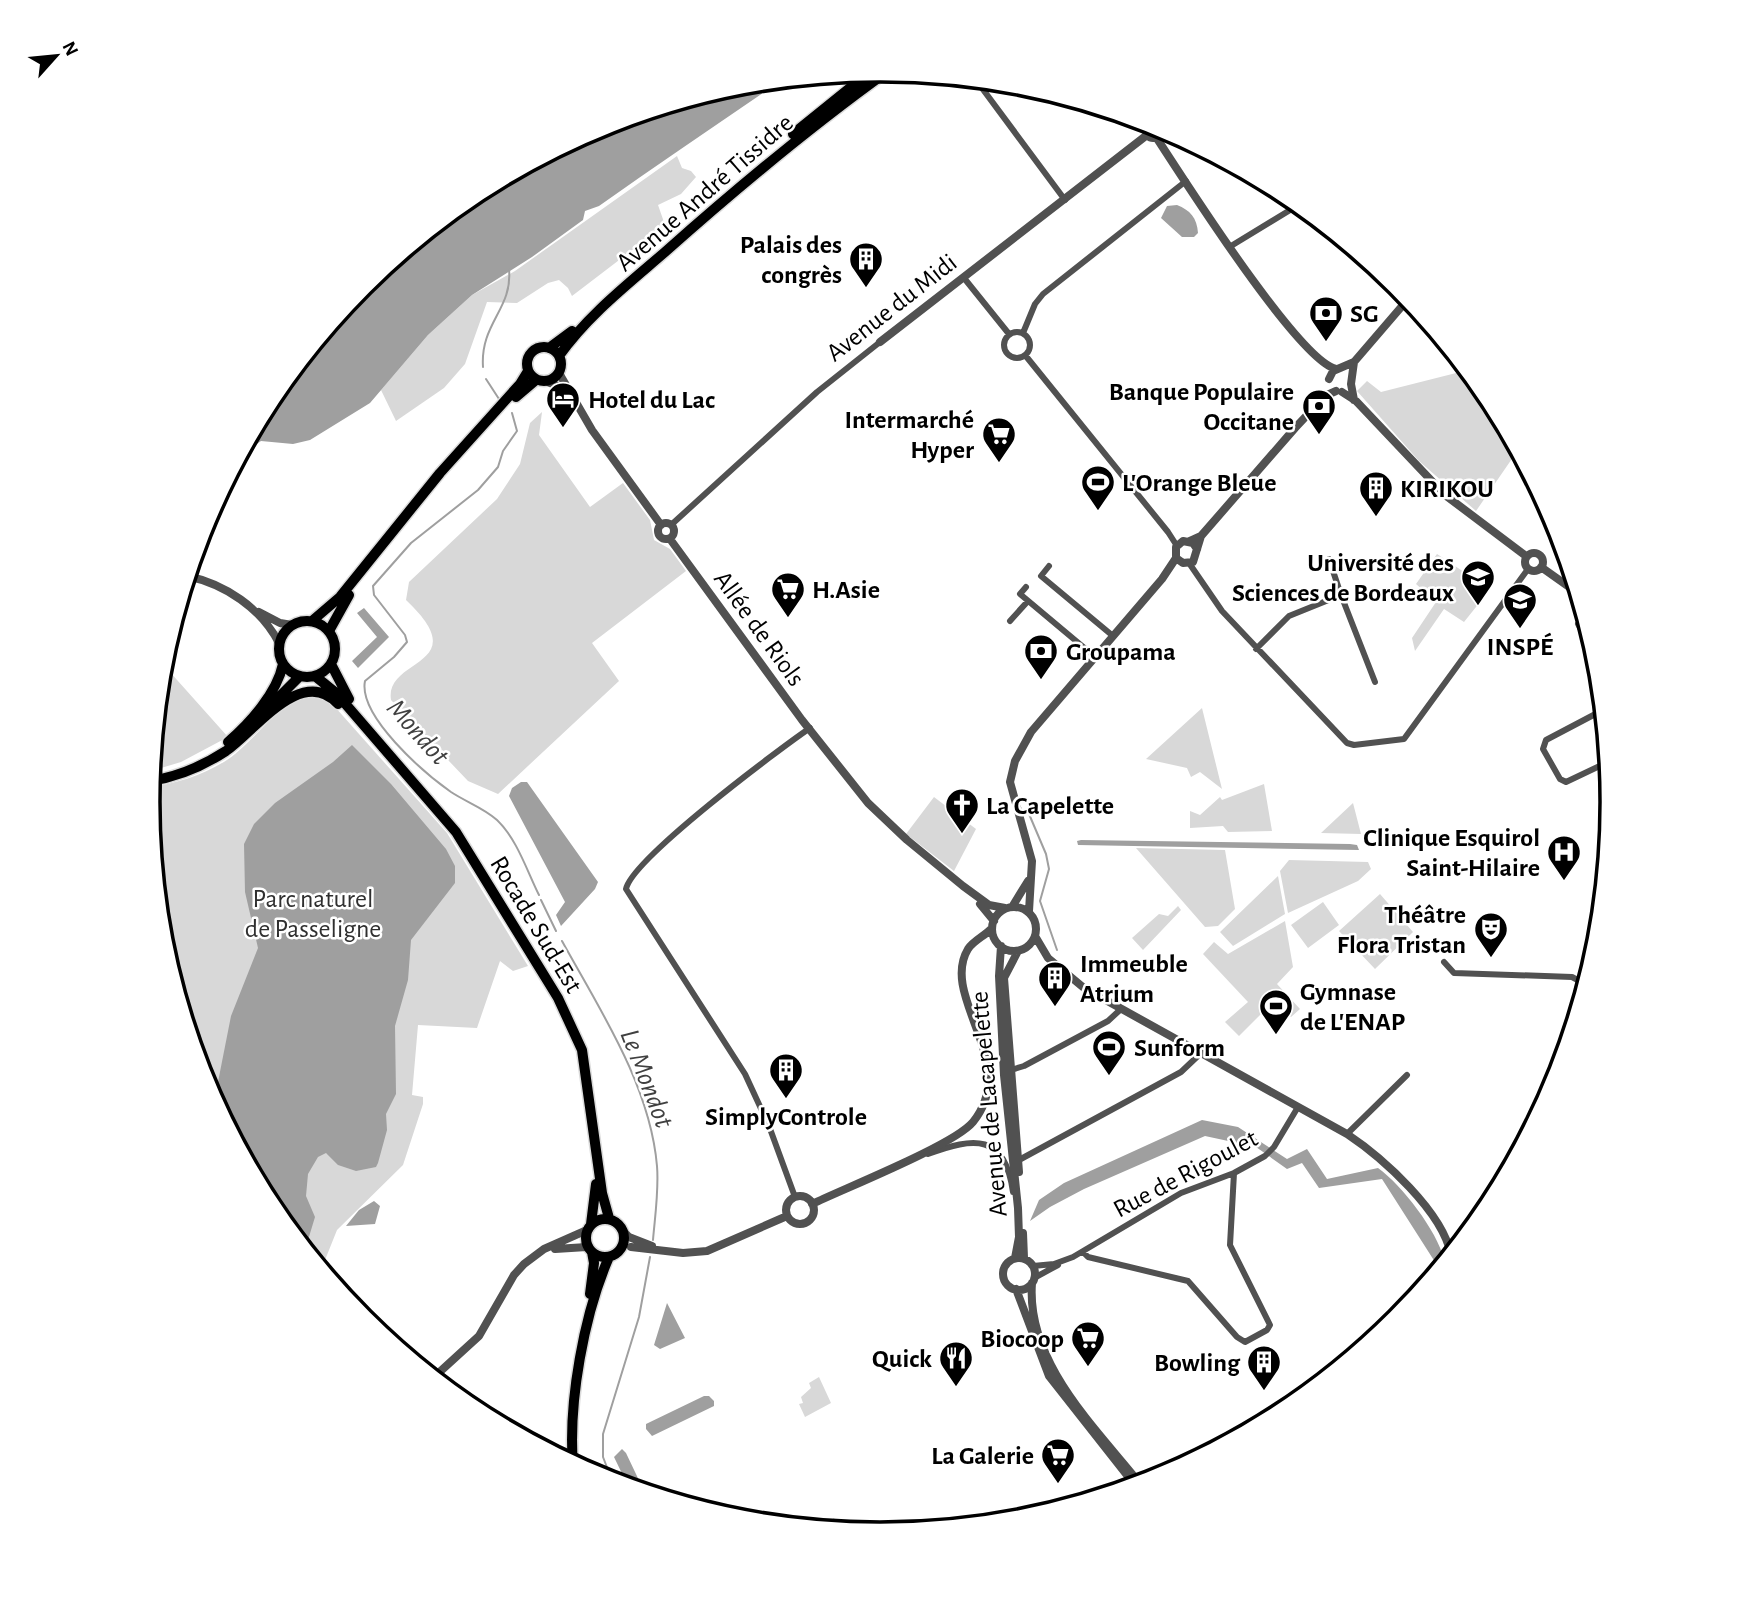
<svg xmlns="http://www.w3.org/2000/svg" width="1760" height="1605" font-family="'Alegreya Sans',sans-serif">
	<rect width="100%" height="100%" fill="#fff"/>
	<path fill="#d8d8d8" d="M 677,156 L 682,168 L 691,171 L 696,177 L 681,194 L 658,205 L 665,225 L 572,296 L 568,288 L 559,280 L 548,283 L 517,303 L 487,302 L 465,364 L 444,388 L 396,421 L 381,390 L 428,335 L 472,295 L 515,271 Z
		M 1468,370 L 1489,396 L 1518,450 L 1476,511 L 1419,461 L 1357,391 L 1367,381 L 1381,392 Z
		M 542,412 L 539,435 L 590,507 L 623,483 L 650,520 L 654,540 L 670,549 L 686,571 L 592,643 L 619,681 L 498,794 L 468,781 L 391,700 C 384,657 477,667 406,600 L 409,582 L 497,499 L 520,464 L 530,423 Z
		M 1437,554 L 1467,574 L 1476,574 L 1481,583 L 1492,587 L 1464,622 L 1444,609 L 1415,651 L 1412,638 L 1436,602 L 1416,584 Z
		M 161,662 L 228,737 L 181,762 L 151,771 Z
		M 300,695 L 318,697 L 335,707 L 447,833 L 528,966 L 513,971 L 500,961 L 477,1028 L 418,1025 L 412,1095 L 423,1097 L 423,1104 L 403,1165 L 337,1230 L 321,1270 L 271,1209 L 203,1082 L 162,945 L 148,802 L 149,787 C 177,784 213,772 235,754 C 258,735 275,711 300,695 Z
		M 1202,708 L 1222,789 L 1200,772 L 1191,777 L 1187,768 L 1146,759 Z
		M 1264,784 L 1272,831 L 1228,832 L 1223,826 L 1190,828 L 1190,811 L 1200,815 L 1220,797 L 1222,800 Z
		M 934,797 L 976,829 L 954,871 L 906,834 Z
		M 1353,803 L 1361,834 L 1321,833 Z
		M 1136,848 L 1225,850 L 1235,909 L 1218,926 L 1205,927 Z
		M 1289,860 L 1368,862 L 1371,869 L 1358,881 L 1288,913 L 1280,871 Z
		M 1278,876 L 1285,914 L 1233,946 L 1220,932 Z
		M 1380,894 L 1413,932 L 1375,969 L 1339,931 Z
		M 1323,902 L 1339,925 L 1308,948 L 1291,925 Z
		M 1178,906 L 1181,910 L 1143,950 L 1132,938 L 1159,914 L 1168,916 Z
		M 1285,921 L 1293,967 L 1277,984 L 1300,1009 L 1291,1017 L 1282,1009 L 1277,1013 L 1269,1006 L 1239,1036 L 1225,1022 L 1248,1002 L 1203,954 L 1214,942 L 1228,954 Z
		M 819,1377 L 831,1403 L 805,1417 L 799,1404 L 803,1403 L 801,1397 L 811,1388 L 809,1383 Z"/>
	<path fill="#9f9f9f" d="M 782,80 C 722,121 660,163 599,206 L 585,211 L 583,220 L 532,257 L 472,295 L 428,335 L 370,403 L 310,440 L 293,444 L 261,441 L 238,457 L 271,395 L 362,284 L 473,193 L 600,126 L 737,84 Z
		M 1177,205 C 1190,210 1197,218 1198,233 L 1194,237 L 1182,237 L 1161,218 L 1167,206 Z
		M 364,608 L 389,637 L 358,668 L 352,661 L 377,637 L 357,613 Z
		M 352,745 L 391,784 L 446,849 L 455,866 L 455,883 L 411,940 L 408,980 L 395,1026 L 396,1094 L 386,1114 L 387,1130 L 378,1163 L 376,1167 L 356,1171 L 338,1165 L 326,1153 L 318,1157 L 308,1174 L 306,1196 L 315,1217 L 305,1250 L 271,1209 L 218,1111 L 217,1087 L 231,1016 L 258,948 L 245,892 L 244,844 L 254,824 L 275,803 L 333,762 Z
		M 521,782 L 527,782 L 598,882 L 595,889 L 561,926 L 556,915 L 565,902 L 509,796 L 512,788 Z
		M 1081,840 L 1350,844 L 1357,845 L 1359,850 L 1078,845 L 1077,841 Z
		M 1202,1120 L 1238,1127 L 1287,1159 L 1307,1149 L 1327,1179 L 1378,1168 C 1402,1185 1437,1231 1444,1259 L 1435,1262 L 1382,1179 L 1319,1188 L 1302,1163 L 1287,1169 L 1256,1147 L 1205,1136 L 1084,1189 L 1050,1207 L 1030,1221 L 1039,1200 L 1064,1183 Z
		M 374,1201 L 380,1206 L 375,1224 L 346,1226 L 359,1210 Z
		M 667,1303 L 685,1338 L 660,1349 L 654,1345 Z
		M 704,1396 L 709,1396 L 714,1401 L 714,1406 L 652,1436 L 646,1429 L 646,1424 Z
		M 622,1449 L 626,1453 L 645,1493 L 629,1488 L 614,1457 Z"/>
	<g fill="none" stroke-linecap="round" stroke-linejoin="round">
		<path stroke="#9f9f9f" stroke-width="2" d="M 483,367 C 480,323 513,309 509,269
			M 486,379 L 499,399
			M 512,413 L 517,431 L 503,451 L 498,467 L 478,490 L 411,543 L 373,586 L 374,595 L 405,635 L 407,642 L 394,657 L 365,681 C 358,716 424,773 451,792 C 466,802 484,808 497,820 C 517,839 527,871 539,895
			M 1029,814 L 1046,854 L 1049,869 L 1040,901 L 1057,950
			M 541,900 L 556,931
			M 562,941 C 600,1010 650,1085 657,1166 C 659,1190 655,1216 653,1240
			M 613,1483 L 603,1457 L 603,1434 L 639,1317 L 650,1257"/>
		<g stroke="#dbdbdb" stroke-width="13">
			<path id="primary" d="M 793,134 L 871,71
				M527 364a17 17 0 1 1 34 0a17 17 0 1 1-34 0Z
				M 549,348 L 572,331
				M 559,356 C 587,316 628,284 665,252 C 737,188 810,127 888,71
				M 516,397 L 536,380
				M279 649a28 28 0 1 1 56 0a28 28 0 1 1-56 0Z
				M 312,621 L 340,597 L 440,473 L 520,384 L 528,371
				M 329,631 L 349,595
				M 331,664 L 349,699
				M 315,676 L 336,693 L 456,832 L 558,998 L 582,1050 L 602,1193 L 609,1218
				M 269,707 L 300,676
				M 228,742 C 250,723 277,693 283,664
				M 150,781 C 177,777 203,766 226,751 C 255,731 302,664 338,704
				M586 1238a19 19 0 1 1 38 0a19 19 0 1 1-38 0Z
				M 591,1224 L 596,1184
				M 590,1294 L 594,1263 L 592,1252
				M 573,1465 C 568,1402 584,1314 609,1257"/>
		</g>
		<path stroke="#515151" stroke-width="6" d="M 976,80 L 1065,200
			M 1231,246 L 1300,204
			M 964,278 L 1009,334
			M1004 345a13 13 0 1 1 26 0a13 13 0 1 1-26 0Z
			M 1023,333 L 1035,304 L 1043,294 L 1186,181
			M 1025,355 L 1168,532 L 1177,546
			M 671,525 L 817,392 L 880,342
			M 1329,559 L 1341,595
			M 1189,563 L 1222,611 L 1347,743 L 1354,745 L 1404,739 L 1528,569
			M 1049,566 L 1041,576 L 1113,636
			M 1026,587 L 1020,594 L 1094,656
			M 1010,621 L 1028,601
			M 1578,624 L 1599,665
			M 1256,649 L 1289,616 L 1341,595 L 1375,682
			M 1603,710 L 1546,740 L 1543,749 L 1560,779 L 1566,782 L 1608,762
			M 1444,962 L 1454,973 L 1572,977 L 1587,985
			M 1011,1070 L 1024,1066 L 1108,1021 L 1121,1009
			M 1347,1134 L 1407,1075
			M 928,1154 C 974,1137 1005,1133 1013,1192
			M 1019,1160 L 1181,1072 L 1200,1054
			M 795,1197 L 769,1126 L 745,1074 L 626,889 C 632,859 778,750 810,728
			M 1083,1252 L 1088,1257 L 1188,1281 L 1237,1337 L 1245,1342 L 1267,1330 L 1270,1325 L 1230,1245 L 1234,1173
			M 1033,1266 L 1054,1264 L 1073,1257 L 1181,1193 L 1234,1173 L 1265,1156 L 1274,1147 L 1298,1107
			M 1034,1278 L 1058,1265
			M 828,1530 L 834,1522"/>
		<path stroke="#515151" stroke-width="8" d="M1146 131a7 7 0 1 1 14 0a7 7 0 1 1-14 0Z
			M 1156,137 C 1183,178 1298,360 1336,369
			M 880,342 L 1147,135
			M 1354,362 L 1351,384 L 1354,400
			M 559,373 L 592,430 L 661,525
			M 1329,379 L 1333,371 L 1354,362 L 1409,298
			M 546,381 L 557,386 L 568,400
			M 1342,392 L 1356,401 L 1445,495 L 1526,556
			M658 531a8 8 0 1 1 16 0a8 8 0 1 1-16 0Z
			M 670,539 L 802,720 L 868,803 L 907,840 L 963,886 L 989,905 L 1005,908
			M 1190,541 L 1201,536 L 1295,428 L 1325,396 L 1336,391
			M 1197,549 L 1193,543 L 1183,541 L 1176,547 L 1176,558 L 1183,563 L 1193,562 L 1201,536
			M1525 562a9 9 0 1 1 18 0a9 9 0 1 1-18 0Z
			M 1541,567 L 1579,594
			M 187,576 C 225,584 261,608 279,643
			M 259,612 L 280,623 L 292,625
			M 980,904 L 994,921
			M992 929a22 22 0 1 1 44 0a22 22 0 1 1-44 0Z
			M 1012,907 L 1028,881
			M 1029,911 L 1032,861 L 1010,782 L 1015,761 L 1031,732 L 1162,579 L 1176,558
			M 1035,936 L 1048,958 L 1084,988 L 1347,1134 C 1383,1158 1443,1212 1451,1255
			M 1001,946 L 999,976 L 1004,1075 L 1018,1208 L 1019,1237 L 1015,1258
			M 1018,951 L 1004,978 L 1019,1172
			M786 1210a14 14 0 1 1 28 0a14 14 0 1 1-28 0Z
			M 812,1204 C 845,1188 954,1145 973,1122 C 1021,1063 939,997 968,949 C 974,940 985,936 992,928
			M 623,1231 L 629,1237 L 652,1246
			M 1023,1233 L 1024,1258
			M 631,1247 L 683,1253 L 707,1251 L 787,1216
			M 555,1249 L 587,1247
			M1003 1274a16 16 0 1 1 32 0a16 16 0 1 1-32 0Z
			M 1032,1283 C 1026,1363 1096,1428 1141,1485
			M 1016,1289 L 1049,1376 L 1134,1484
			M 433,1378 L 479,1336 L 514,1275 L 524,1264 L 544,1249 L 587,1230"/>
		<use href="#primary" stroke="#000" stroke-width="10"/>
	</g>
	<defs>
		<g id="building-pin" transform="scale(1.75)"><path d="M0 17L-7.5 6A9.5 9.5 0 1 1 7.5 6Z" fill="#000" stroke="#fff"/><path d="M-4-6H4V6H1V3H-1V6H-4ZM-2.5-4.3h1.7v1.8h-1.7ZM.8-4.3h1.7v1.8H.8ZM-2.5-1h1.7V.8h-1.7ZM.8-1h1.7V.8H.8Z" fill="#fff"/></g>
		<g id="bank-pin" transform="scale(1.75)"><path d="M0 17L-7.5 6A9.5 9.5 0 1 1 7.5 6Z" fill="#000" stroke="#fff"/><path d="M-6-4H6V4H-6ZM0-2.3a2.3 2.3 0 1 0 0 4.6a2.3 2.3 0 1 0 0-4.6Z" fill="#fff"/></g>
		<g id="hotel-pin" transform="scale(1.75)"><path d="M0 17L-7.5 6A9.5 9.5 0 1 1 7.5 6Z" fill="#000" stroke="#fff"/><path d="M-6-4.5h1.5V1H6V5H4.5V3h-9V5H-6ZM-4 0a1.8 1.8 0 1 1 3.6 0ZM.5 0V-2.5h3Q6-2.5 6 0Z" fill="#fff"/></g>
		<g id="supermarket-pin" transform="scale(1.75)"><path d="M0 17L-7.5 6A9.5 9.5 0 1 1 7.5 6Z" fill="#000" stroke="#fff"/><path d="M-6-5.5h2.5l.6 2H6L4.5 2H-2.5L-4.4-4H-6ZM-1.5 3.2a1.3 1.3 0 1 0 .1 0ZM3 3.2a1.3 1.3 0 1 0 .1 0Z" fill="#fff"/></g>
		<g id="stadium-pin" transform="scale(1.75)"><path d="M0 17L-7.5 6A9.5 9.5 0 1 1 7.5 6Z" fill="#000" stroke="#fff"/><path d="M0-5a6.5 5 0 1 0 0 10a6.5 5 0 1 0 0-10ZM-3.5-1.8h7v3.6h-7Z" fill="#fff"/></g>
		<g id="university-pin" transform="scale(1.75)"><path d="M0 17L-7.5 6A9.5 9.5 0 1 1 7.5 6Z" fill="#000" stroke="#fff"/><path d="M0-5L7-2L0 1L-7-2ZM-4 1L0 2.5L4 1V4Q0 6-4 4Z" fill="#fff"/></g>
		<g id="church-pin" transform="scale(1.75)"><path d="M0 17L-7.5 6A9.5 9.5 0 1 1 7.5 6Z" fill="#000" stroke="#fff"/><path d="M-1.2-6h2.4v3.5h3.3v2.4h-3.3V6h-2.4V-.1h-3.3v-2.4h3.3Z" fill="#fff"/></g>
		<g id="hospital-pin" transform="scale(1.75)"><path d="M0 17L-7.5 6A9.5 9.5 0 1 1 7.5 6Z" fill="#000" stroke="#fff"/><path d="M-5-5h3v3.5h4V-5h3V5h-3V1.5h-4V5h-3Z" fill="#fff"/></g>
		<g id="theatre-pin" transform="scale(1.75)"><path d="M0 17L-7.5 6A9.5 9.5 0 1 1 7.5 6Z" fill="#000" stroke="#fff"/><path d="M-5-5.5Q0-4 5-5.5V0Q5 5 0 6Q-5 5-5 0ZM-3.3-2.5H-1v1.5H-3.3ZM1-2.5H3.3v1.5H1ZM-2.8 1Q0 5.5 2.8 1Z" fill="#fff"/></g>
		<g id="restaurant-pin" transform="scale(1.75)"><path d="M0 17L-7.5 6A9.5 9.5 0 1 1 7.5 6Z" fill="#000" stroke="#fff"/><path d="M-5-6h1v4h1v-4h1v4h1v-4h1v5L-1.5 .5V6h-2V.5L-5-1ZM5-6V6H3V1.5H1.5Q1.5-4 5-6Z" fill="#fff"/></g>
	</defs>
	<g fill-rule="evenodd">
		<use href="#building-pin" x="866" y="259"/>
		<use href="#bank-pin" x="1326" y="313"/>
		<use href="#hotel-pin" x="563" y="399"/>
		<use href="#bank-pin" x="1319" y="406"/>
		<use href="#supermarket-pin" x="999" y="434"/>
		<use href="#stadium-pin" x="1098" y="482"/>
		<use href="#building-pin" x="1376" y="488"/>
		<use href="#university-pin" x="1478" y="577"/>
		<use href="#supermarket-pin" x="788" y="589"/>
		<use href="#university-pin" x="1520" y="600"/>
		<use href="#bank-pin" x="1041" y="651"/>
		<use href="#church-pin" x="962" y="805"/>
		<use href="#hospital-pin" x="1564" y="852"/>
		<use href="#theatre-pin" x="1491" y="929"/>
		<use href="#building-pin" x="1055" y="978"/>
		<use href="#stadium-pin" x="1276" y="1006"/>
		<use href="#stadium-pin" x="1109" y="1047"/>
		<use href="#building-pin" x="786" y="1070"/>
		<use href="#supermarket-pin" x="1088" y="1338"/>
		<use href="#restaurant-pin" x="956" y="1358"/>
		<use href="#building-pin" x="1264" y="1362"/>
		<use href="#supermarket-pin" x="1058" y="1455"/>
	</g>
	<g text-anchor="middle" stroke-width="5" stroke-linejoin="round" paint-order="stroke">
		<g font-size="26" fill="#000" stroke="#fff">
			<text transform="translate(704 192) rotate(-41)" y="9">Avenue André Tissidre</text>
			<text transform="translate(891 307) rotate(-38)" y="9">Avenue du Midi</text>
			<text transform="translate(760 628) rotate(54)" y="9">Allée de Riols</text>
			<text transform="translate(537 924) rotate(59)" y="9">Rocade Sud-Est</text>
			<text transform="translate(988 1104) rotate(-95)" y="9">Avenue de Lacapelette</text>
			<text transform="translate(1185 1173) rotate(-28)" y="9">Rue de Rigoulet</text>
		</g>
		<g font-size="26" font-weight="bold" fill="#000" stroke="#fff" text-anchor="end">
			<text x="842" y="253">Palais des<tspan x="842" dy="30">congrès</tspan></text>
			<text x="1350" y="322" text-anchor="start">SG</text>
			<text x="1294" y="400">Banque Populaire<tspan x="1294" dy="30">Occitane</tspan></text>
			<text x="588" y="408" text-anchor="start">Hotel du Lac</text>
			<text x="974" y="428">Intermarché<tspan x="974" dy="30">Hyper</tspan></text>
			<text x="1122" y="491" text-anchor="start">L'Orange Bleue</text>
			<text x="1400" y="497" text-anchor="start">KIRIKOU</text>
			<text x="1454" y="571">Université des<tspan x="1454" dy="30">Sciences de Bordeaux</tspan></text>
			<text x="812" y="598" text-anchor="start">H.Asie</text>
			<text x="1520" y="655" text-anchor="middle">INSPÉ</text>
			<text x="1066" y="660" text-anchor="start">Groupama</text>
			<text x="986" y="814" text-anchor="start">La Capelette</text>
			<text x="1540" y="846">Clinique Esquirol<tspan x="1540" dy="30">Saint-Hilaire</tspan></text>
			<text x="1466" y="923">Théâtre<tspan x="1466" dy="30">Flora Tristan</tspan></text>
			<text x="1080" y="972" text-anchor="start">Immeuble<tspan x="1080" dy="30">Atrium</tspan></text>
			<text x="1300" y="1000" text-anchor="start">Gymnase<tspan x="1300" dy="30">de L'ENAP</tspan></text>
			<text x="1134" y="1056" text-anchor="start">Sunform</text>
			<text x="786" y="1125" text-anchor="middle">SimplyControle</text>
			<text x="1064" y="1347">Biocoop</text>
			<text x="932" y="1367">Quick</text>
			<text x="1240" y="1371">Bowling</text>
			<text x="1034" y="1464">La Galerie</text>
		</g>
		<g font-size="26" fill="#2f2f2f" stroke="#fff">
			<text x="313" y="907">Parc naturel<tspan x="313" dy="30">de Passeligne</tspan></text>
		</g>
		<g font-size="28" font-style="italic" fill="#404040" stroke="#fff">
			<text transform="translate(419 731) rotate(48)" y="10">Mondot</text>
			<text transform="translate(648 1078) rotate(69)" y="10">Le Mondot</text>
		</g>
	</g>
	<path d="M0 0H1760V1605H0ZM160 802a720 720 0 1 1 1440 0a720 720 0 1 1-1440 0Z" fill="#fff" fill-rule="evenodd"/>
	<path fill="none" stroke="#000" stroke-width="3.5" d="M160 802a720 720 0 1 1 1440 0a720 720 0 1 1-1440 0Z"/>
	<g transform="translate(56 56) rotate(63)" stroke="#ffffff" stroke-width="5" paint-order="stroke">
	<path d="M0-5L12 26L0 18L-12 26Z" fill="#000000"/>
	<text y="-10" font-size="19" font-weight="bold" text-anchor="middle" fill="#000000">N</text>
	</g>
</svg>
